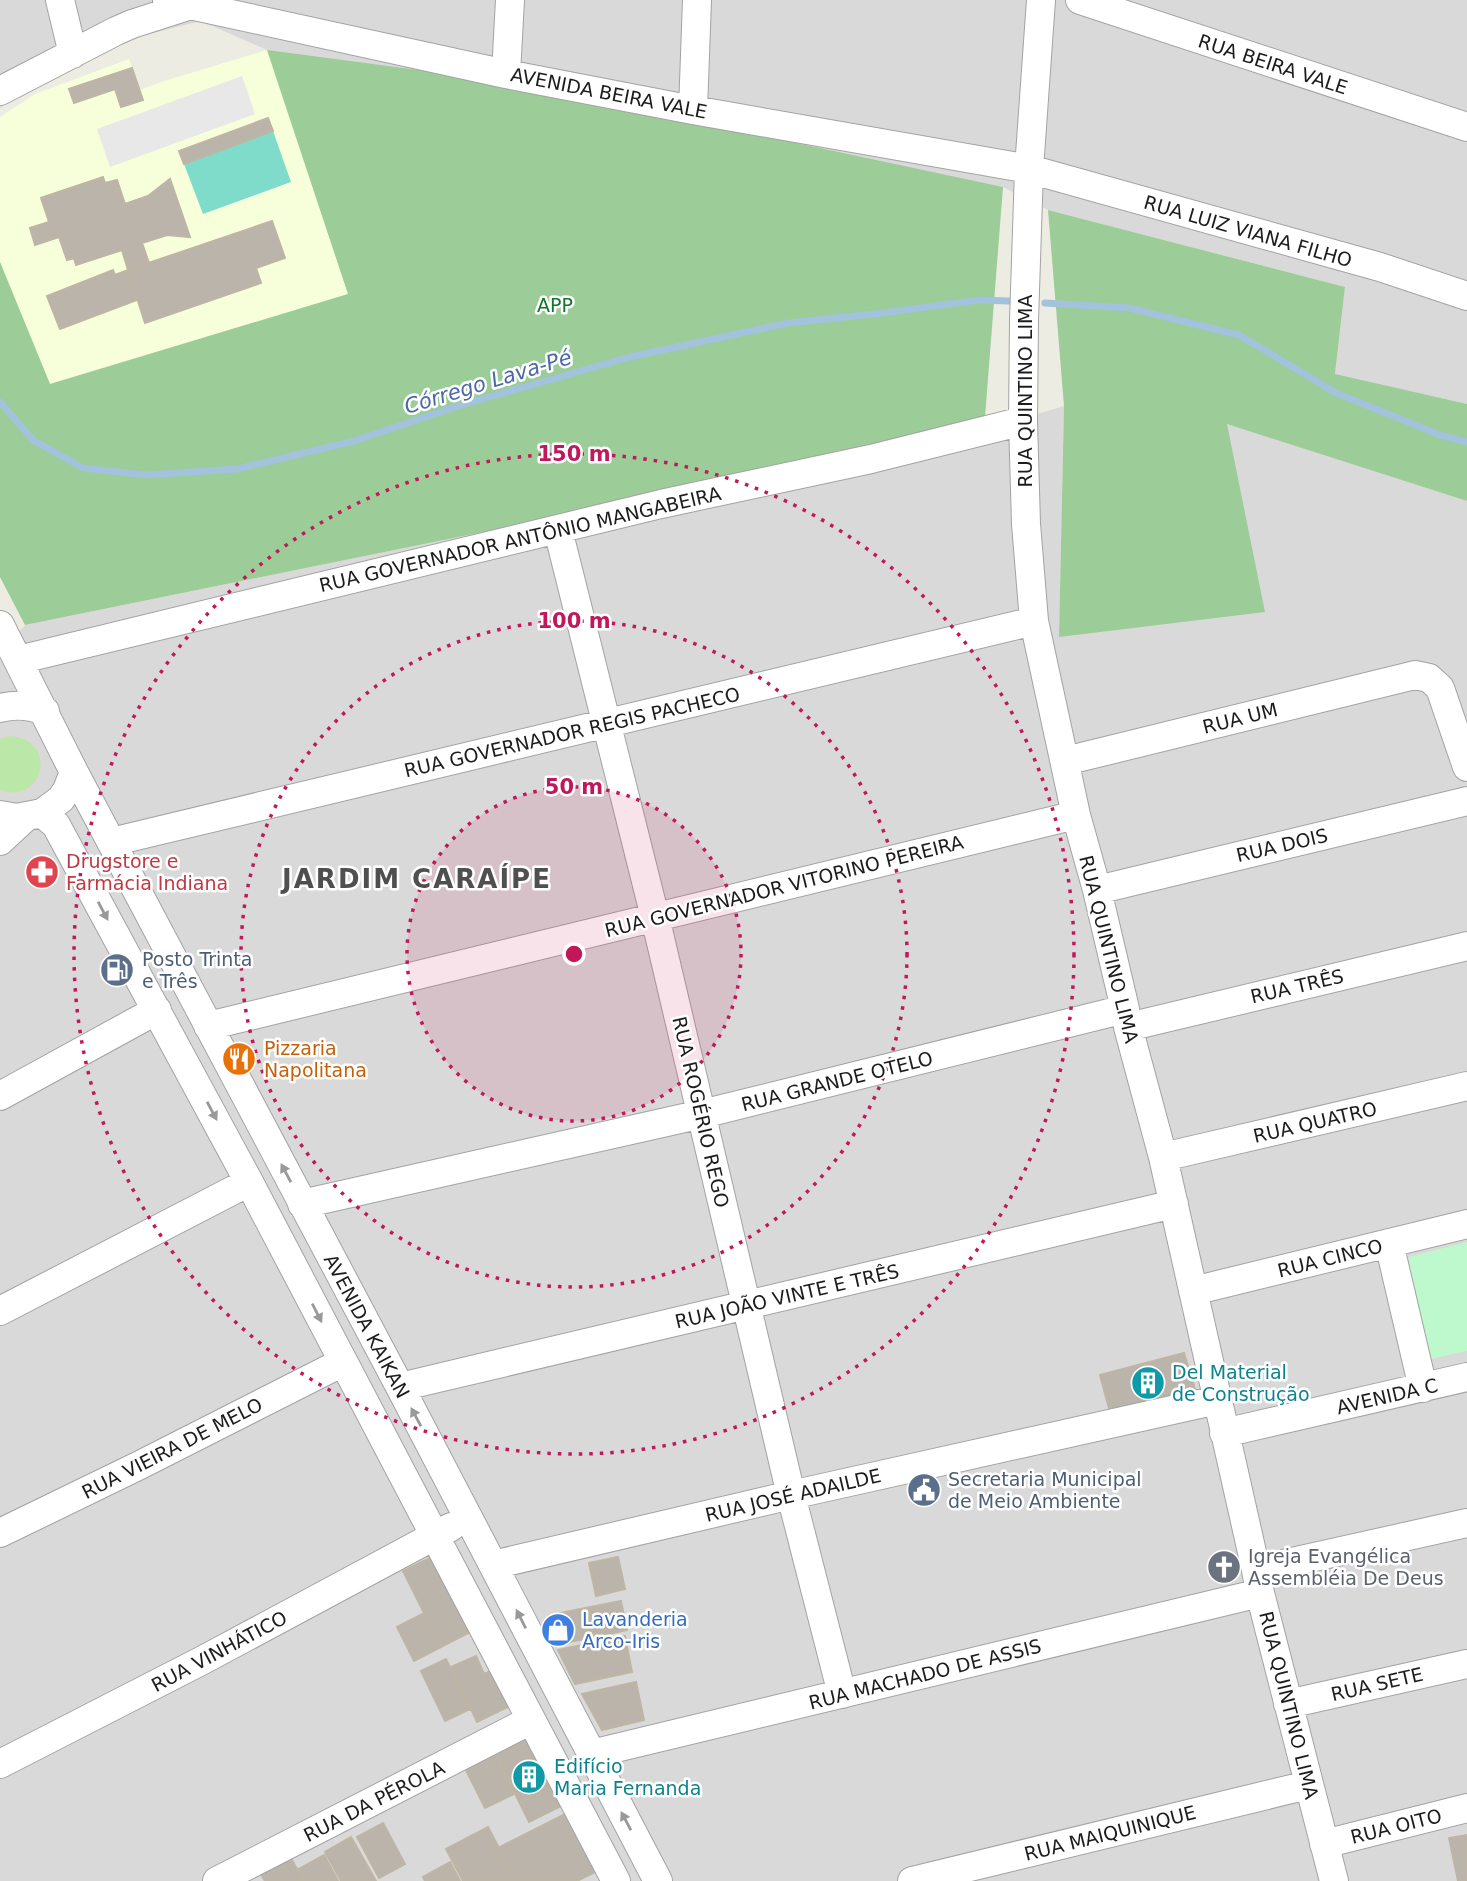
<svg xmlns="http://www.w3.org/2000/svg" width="1467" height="1881" font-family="'DejaVu Sans',sans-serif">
	<rect width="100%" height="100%" fill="#edece2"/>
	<path fill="#dad9d9" d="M 0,0 L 1467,0 L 1467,404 L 1335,375 L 1345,287 L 1048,210 L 1003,187 L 267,50 L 201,21 L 113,43 L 0,108 Z
		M 1064,406 L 1059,636 L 1227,423 L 1467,501 L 1467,1881 L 0,1881 L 0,654 L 25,625 L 983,430 Z"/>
	<path fill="#f7feda" d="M 267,50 L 348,294 L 50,384 L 0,262 L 0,117 L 35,94 L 129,59 L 140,90 L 161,82 Z"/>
	<path fill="#bbe7a8" d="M 10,736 C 60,740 43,806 0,790 L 0,739 Z"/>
	<path fill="#9ccc97" d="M 267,50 L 509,82 L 1003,187 L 984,430 L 25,625 L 0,577 L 0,262 L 50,384 L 348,294 Z
		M 1048,210 L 1345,287 L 1335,374 L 1467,404 L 1467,501 L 1227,424 L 1265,612 L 1059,637 L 1064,406 Z"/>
	<path fill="#bef8cd" d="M 1467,1242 L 1467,1351 L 1430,1359 L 1408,1257 Z"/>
	<path fill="#80dcca" d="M 273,131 L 291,182 L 203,214 L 184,164 Z"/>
	<path fill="#e8e8e8" d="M 242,76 L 255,114 L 110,167 L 97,129 Z"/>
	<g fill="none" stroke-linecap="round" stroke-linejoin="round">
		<path stroke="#a2c3db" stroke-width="7" d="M 1045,303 L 1129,308 L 1239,335 L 1336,393 L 1440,435 L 1467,442
			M 0,402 L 33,440 L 83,468 L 146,475 L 237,469 L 354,441 L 458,406 L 630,357 L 788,323 L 883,313 L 979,300 L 1009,301"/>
	</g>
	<path fill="#bab4ab" stroke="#beb5a4" stroke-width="2" d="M 132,68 L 143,100 L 121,107 L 115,89 L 74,103 L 69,89 Z
		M 268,118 L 273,131 L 184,164 L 179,151 Z
		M 103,177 L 105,183 L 117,180 L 125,204 L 148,196 L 170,179 L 190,237 L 167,235 L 142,243 L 149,263 L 128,270 L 122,250 L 76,265 L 74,258 L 67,260 L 59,237 L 35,245 L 30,228 L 49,222 L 41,198 Z
		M 272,221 L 285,258 L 256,268 L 261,283 L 145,323 L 128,270 Z
		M 113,270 L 115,275 L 128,270 L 137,300 L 60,329 L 47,296 Z
		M 1184,1353 L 1196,1392 L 1110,1412 L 1100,1375 Z
		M 436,1555 L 474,1630 L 441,1647 L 403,1571 Z
		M 618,1557 L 625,1589 L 596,1596 L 589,1563 Z
		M 621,1601 L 627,1630 L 565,1643 L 560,1613 Z
		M 424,1613 L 441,1647 L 414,1661 L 397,1627 Z
		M 625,1636 L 632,1672 L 575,1684 L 558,1650 Z
		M 476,1656 L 484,1674 L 495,1669 L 512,1705 L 477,1722 L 451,1667 Z
		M 446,1659 L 470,1709 L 445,1721 L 421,1671 Z
		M 636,1682 L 644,1720 L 602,1730 L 582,1694 Z
		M 529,1732 L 565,1804 L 529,1822 L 493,1749 Z
		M 493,1750 L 514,1794 L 485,1808 L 463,1764 Z
		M 565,1814 L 595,1872 L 577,1881 L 513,1881 L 502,1860 L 498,1862 L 492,1851 Z
		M 383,1823 L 405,1864 L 379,1878 L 357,1837 Z
		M 488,1827 L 499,1848 L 492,1851 L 498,1862 L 502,1860 L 513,1881 L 463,1881 L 446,1849 Z
		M 1467,1835 L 1467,1881 L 1458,1881 L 1449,1838 Z
		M 351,1837 L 376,1881 L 341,1881 L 325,1852 Z
		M 289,1855 L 304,1881 L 265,1881 L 260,1872 Z
		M 324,1855 L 338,1881 L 306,1881 L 299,1869 Z
		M 450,1862 L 460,1881 L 425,1881 L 423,1877 Z"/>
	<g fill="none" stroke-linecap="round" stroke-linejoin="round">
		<g stroke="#a3a3a3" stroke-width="30">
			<path id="minor" d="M 60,0 L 73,54
				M 167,0 L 506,74 L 693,110 L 1029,169 L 1380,267 L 1467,296
				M 1041,0 L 1029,169 L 1024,321 L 1023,421 L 1026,524 L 1034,621 L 1076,815 L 1097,890 L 1125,1009 L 1128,1027 L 1163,1157 L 1256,1570 L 1260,1593 L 1334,1881
				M 1080,0 L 1467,127
				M 506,74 L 510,0
				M 0,91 L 116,31 L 132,24 L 191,5
				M 693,110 L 697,0
				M 558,530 L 655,917 L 791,1495 L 842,1694
				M 0,625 L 74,772 L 67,790 L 61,799 L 42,813 L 17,818 L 0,815
				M 18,660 L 661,504 L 871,459 L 1023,421
				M 0,708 C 16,704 29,705 45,711
				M 1065,761 L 1415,675 L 1429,678 L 1440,688 L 1467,767
				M 74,772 L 400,1387 L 658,1881
				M 42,813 L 56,825 L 249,1182 L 616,1881
				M 0,841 L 27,816
				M 111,842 L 1034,621
				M 1097,890 L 1467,801
				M 208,1026 L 1076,815
				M 1128,1027 L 1467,946
				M 0,1096 L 157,1010
				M 1163,1157 L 1467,1086
				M 302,1204 L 702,1114 L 1125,1009
				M 1389,1243 L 1423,1388
				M 1193,1291 L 1467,1224
				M 0,1311 L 249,1182
				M 400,1387 L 1174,1204
				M 1224,1433 L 1467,1377
				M 0,1533 L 140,1465 L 343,1362
				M 493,1565 L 791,1495 L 1217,1400
				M 1256,1570 L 1467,1523
				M 1288,1704 L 1467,1664
				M 591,1754 L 1260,1593
				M 0,1764 L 203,1660 L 451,1527
				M 1324,1844 L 1467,1808
				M 217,1881 L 531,1720
				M 912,1881 L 1308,1785"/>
		</g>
		<use href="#minor" stroke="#fff" stroke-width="28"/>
	</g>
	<defs><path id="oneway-solid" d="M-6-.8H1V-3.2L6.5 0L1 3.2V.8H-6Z" transform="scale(1.75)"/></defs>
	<g fill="#999">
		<use href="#oneway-solid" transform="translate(103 911) rotate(62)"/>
		<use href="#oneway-solid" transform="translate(212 1111) rotate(62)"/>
		<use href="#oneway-solid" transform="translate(286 1173) rotate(-118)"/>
		<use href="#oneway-solid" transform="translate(317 1313) rotate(63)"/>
		<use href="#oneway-solid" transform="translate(416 1417) rotate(-118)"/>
		<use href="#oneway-solid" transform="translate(521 1619) rotate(-117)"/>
		<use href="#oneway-solid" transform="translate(626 1821) rotate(-118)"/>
	</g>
	<circle cx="574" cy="954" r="167" fill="#c2185b" fill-opacity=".12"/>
	<g fill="none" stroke="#c2185b" stroke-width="3.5" stroke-dasharray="3.5 7">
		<circle cx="574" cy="954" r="167"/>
		<circle cx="574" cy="954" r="333"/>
		<circle cx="574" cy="954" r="500"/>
	</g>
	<defs>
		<g id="pharmacy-disc" transform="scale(1.75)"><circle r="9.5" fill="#e0444e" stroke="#fff"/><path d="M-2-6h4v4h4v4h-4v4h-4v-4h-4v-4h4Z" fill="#fff"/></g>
		<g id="fuel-disc" transform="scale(1.75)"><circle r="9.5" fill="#5c6f8a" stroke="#fff"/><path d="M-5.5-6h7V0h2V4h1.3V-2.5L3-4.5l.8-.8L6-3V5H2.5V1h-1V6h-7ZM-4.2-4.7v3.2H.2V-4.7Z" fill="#fff"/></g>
		<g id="restaurant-disc" transform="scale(1.75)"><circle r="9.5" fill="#e8710a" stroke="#fff"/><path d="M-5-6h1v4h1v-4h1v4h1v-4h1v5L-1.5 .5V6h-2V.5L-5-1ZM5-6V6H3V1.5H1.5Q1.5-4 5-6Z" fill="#fff"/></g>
		<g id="building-disc" transform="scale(1.75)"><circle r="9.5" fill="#0f9aa8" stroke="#fff"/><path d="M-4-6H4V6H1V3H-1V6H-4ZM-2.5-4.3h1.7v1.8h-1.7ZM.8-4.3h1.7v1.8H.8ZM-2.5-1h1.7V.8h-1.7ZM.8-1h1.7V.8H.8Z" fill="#fff"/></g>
		<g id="civic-disc" transform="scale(1.75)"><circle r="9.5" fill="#5c6f8a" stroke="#fff"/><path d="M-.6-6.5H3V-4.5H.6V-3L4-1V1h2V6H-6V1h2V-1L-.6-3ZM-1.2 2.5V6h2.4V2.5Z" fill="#fff"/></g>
		<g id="church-disc" transform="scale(1.75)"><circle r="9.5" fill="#6b7280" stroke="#fff"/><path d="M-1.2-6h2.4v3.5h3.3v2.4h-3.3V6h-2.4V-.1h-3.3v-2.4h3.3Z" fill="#fff"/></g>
		<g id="shop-disc" transform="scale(1.75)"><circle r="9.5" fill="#3f7fe0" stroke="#fff"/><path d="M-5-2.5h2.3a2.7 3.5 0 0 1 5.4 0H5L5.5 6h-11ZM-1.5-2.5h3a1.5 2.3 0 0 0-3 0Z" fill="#fff"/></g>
	</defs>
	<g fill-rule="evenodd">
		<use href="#pharmacy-disc" x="42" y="872"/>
		<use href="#fuel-disc" x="117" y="970"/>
		<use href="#restaurant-disc" x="239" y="1059"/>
		<use href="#building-disc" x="1148" y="1383"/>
		<use href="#civic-disc" x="924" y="1490"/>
		<use href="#church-disc" x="1224" y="1567"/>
		<use href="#shop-disc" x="558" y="1630"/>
		<use href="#building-disc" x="529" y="1777"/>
	</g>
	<g text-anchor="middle" stroke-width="5" stroke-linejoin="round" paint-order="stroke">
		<g font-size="19" fill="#1c1c1c" stroke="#fff">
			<text transform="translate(1273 64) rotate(18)" y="7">RUA BEIRA VALE</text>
			<text transform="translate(609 93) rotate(11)" y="7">AVENIDA BEIRA VALE</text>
			<text transform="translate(1248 231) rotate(16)" y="7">RUA LUIZ VIANA FILHO</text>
			<text transform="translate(1025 391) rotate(-90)" y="7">RUA QUINTINO LIMA</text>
			<text transform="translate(520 539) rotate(-13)" y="7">RUA GOVERNADOR ANTÔNIO MANGABEIRA</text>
			<text transform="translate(1240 718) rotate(-14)" y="7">RUA UM</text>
			<text transform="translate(572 732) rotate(-13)" y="7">RUA GOVERNADOR REGIS PACHECO</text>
			<text transform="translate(1282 845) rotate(-13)" y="7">RUA DOIS</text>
			<text transform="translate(784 886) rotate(-14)" y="7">RUA GOVERNADOR VITORINO PEREIRA</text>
			<text transform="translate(1109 949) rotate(76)" y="7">RUA QUINTINO LIMA</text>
			<text transform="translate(1297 986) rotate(-13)" y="7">RUA TRÊS</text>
			<text transform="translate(837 1081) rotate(-14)" y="7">RUA GRANDE OTELO</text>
			<text transform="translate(701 1112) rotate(77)" y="7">RUA ROGÉRIO REGO</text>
			<text transform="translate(1315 1122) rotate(-13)" y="7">RUA QUATRO</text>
			<text transform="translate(1330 1258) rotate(-14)" y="7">RUA CINCO</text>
			<text transform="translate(787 1296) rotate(-13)" y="7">RUA JOÃO VINTE E TRÊS</text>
			<text transform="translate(367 1326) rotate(62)" y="7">AVENIDA KAIKAN</text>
			<text transform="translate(1387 1396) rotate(-13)" y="7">AVENIDA C</text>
			<text transform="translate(172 1448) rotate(-27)" y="7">RUA VIEIRA DE MELO</text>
			<text transform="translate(793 1495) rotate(-13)" y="7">RUA JOSÉ ADAILDE</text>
			<text transform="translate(219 1651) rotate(-28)" y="7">RUA VINHÁTICO</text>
			<text transform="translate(925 1674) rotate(-14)" y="7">RUA MACHADO DE ASSIS</text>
			<text transform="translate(1377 1684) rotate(-13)" y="7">RUA SETE</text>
			<text transform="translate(1289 1705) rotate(76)" y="7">RUA QUINTINO LIMA</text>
			<text transform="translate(374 1801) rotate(-27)" y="7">RUA DA PÉROLA</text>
			<text transform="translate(1396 1826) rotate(-14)" y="7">RUA OITO</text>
			<text transform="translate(1110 1833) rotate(-14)" y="7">RUA MAIQUINIQUE</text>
		</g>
		<g font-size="19" fill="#0d772a" stroke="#fff">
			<text x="555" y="312">APP</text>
		</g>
		<g font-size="19" fill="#be3a42" stroke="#fff" text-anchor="start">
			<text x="66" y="868">Drugstore e<tspan x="66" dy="22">Farmácia Indiana</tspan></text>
		</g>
		<g font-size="19" fill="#4e5e75" stroke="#fff" text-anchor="start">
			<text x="142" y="966">Posto Trinta<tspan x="142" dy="22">e Três</tspan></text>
			<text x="948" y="1486">Secretaria Municipal<tspan x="948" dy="22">de Meio Ambiente</tspan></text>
		</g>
		<g font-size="19" fill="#c56008" stroke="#fff" text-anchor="start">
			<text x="264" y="1055">Pizzaria<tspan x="264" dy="22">Napolitana</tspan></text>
		</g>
		<g font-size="19" fill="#0d838f" stroke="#fff" text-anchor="start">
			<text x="1172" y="1379">Del Material<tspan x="1172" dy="22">de Construção</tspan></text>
			<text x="554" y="1773">Edifício<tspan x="554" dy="22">Maria Fernanda</tspan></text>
		</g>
		<g font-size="19" fill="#5b616d" stroke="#fff" text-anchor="start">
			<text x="1248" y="1563">Igreja Evangélica<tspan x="1248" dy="22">Assembléia De Deus</tspan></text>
		</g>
		<g font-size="19" fill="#366cbe" stroke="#fff" text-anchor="start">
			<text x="582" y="1626">Lavanderia<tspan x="582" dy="22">Arco-Iris</tspan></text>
		</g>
		<g font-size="21" font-style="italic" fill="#4b68a9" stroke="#fff">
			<text transform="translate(488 382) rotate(-17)" y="7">Córrego Lava-Pé</text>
		</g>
		<g font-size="26" font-weight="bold" letter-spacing="2" fill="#4f4f4f" stroke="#fff">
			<text x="417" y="888">JARDIM CARAÍPE</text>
		</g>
	</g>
	<circle cx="574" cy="954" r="10" fill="#c2185b" stroke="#fff" stroke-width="3.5"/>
	<g font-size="21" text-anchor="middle" font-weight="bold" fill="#c2185b" stroke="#fff" stroke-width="5" stroke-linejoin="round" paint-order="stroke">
		<text x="574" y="461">150 m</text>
		<text x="574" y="628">100 m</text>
		<text x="574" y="794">50 m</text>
	</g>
</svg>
